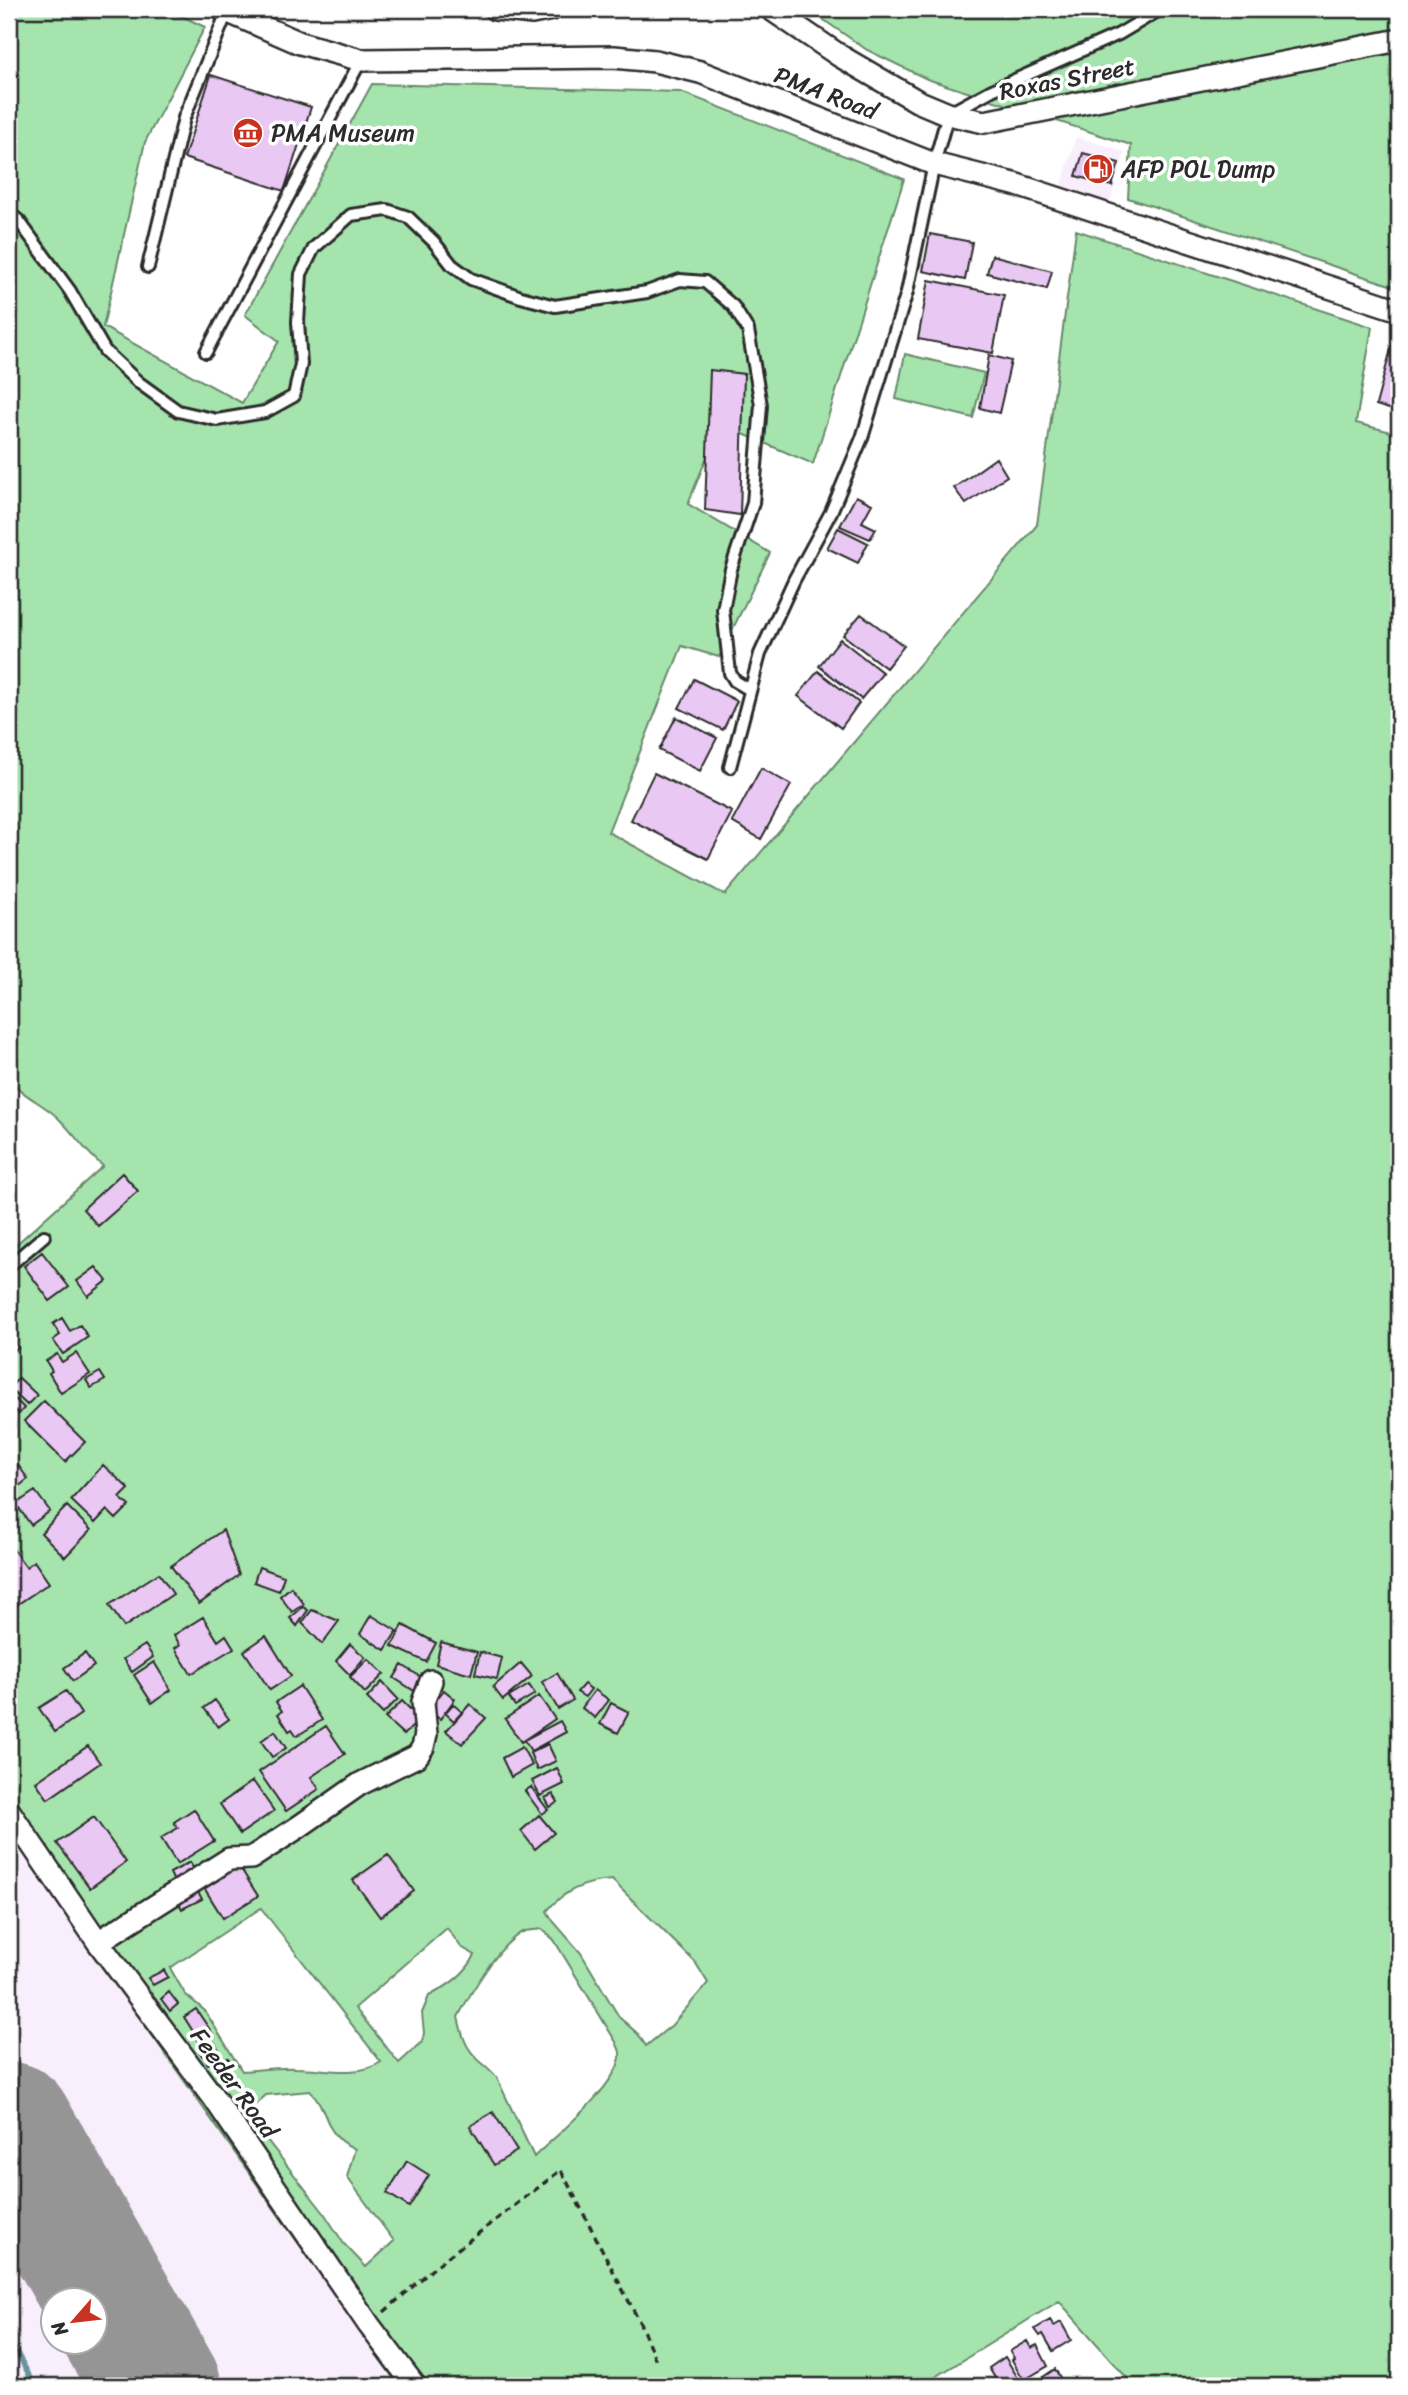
<svg xmlns="http://www.w3.org/2000/svg" width="1408" height="2395" font-family="Sriracha,sans-serif">
	<rect width="100%" height="100%" fill="#fff"/>
	<filter id="ink" filterUnits="userSpaceOnUse"><feTurbulence type="fractalNoise" baseFrequency=".0143" numOctaves="2"/><feDisplacementMap in="SourceGraphic" scale="14" xChannelSelector="R" yChannelSelector="G"/><feConvolveMatrix kernelMatrix="1 2 1 2 8 2 1 2 1" color-interpolation-filters="sRGB"/></filter>
	<g filter="url(#ink)">
		<path fill="#f9eefc" fill-rule="evenodd" d="M 1076,137 L 1125,152 L 1110,202 L 1061,187 Z
			M 9,1832 L 116,1987 L 399,2386 L 9,2386 ZM 52,2300 L 94,2300 L 94,2342 L 52,2342 Z"/>
		<path fill="#a5e5ad" stroke="#68886c" stroke-width="2" fill-rule="evenodd" d="M 9,9 L 167,9 L 205,27 L 145,142 L 103,327 L 242,403 L 279,341 L 245,315 L 372,84 L 681,92 L 904,179 L 813,464 L 720,424 L 688,504 L 770,553 L 719,657 L 682,646 L 608,832 L 725,895 L 1037,525 L 1076,230 L 1372,327 L 1356,423 L 1399,434 L 1399,2386 L 1134,2386 L 1059,2301 L 921,2386 L 399,2386 L 9,1832 L 9,1251 L 103,1166 C 86,1153 76,1136 61,1121 C 46,1104 22,1097 9,1078 ZM 612,1880 L 695,1962 L 708,1983 L 672,2025 L 646,2046 L 638,2034 L 619,2017 L 581,1953 L 553,1921 L 547,1911 C 564,1890 585,1882 612,1880 ZM 261,1908 L 381,2062 C 358,2078 324,2068 296,2068 C 278,2067 260,2070 242,2071 L 205,2011 L 185,1994 L 170,1968 ZM 447,1928 L 461,1947 L 475,1955 C 466,1974 448,1986 429,1996 L 422,2013 L 424,2033 L 422,2042 L 399,2063 L 355,2008 ZM 542,1929 L 554,1940 L 616,2042 C 617,2045 619,2048 620,2052 C 624,2081 554,2137 534,2157 L 497,2078 C 490,2068 480,2063 473,2054 C 464,2044 461,2030 458,2017 C 470,1994 501,1940 525,1931 C 530,1930 537,1930 542,1929 ZM 310,2091 C 325,2104 325,2127 340,2140 C 344,2144 351,2146 355,2149 L 347,2177 L 394,2241 L 366,2267 L 344,2244 L 324,2213 L 246,2113 L 266,2095 Z
			M 808,9 L 1399,9 L 1399,288 L 1128,198 L 1131,145 L 927,79 L 867,50 Z
			M 905,354 L 984,373 L 973,418 L 896,399 Z"/>
		<g fill="none" stroke-linecap="round" stroke-linejoin="round">
			<path stroke="#66959f" stroke-width="5" d="M 9,2338 L 35,2386"/>
			<path stroke="#959595" stroke-width="128" d="M 9,2126 L 157,2386"/>
		</g>
		<path fill="#eac8f4" stroke="#2b2b2b" stroke-width="2" d="M 211,75 L 311,107 L 284,191 L 184,158 Z
			M 1083,153 L 1119,163 L 1112,186 L 1076,176 Z
			M 930,234 L 972,242 L 965,280 L 923,271 Z
			M 992,255 L 1052,271 L 1047,289 L 987,273 Z
			M 929,280 L 1004,295 L 993,353 L 918,339 Z
			M 1399,319 L 1399,412 L 1376,405 Z
			M 989,355 L 1011,361 L 999,413 L 980,408 Z
			M 710,370 L 744,374 L 740,515 L 705,510 Z
			M 996,458 L 1007,476 L 966,504 L 954,488 Z
			M 856,496 L 872,504 L 862,522 L 876,529 L 870,539 L 840,526 Z
			M 838,528 L 868,543 L 858,563 L 827,548 Z
			M 861,614 L 904,646 L 886,668 L 843,635 Z
			M 840,639 L 883,673 L 861,699 L 819,666 Z
			M 818,671 L 859,703 L 841,728 L 798,696 Z
			M 694,679 L 737,701 L 723,730 L 679,708 Z
			M 676,717 L 717,738 L 700,771 L 659,750 Z
			M 761,768 L 791,785 L 761,839 L 732,822 Z
			M 654,773 L 732,812 L 708,859 L 631,820 Z
			M 122,1173 L 138,1191 L 98,1226 L 83,1209 Z
			M 42,1252 L 69,1287 L 50,1301 L 24,1266 Z
			M 96,1267 L 107,1281 L 88,1296 L 77,1281 Z
			M 62,1318 L 70,1331 L 80,1325 L 88,1337 L 63,1354 L 53,1340 L 60,1335 L 53,1324 Z
			M 9,1332 L 18,1348 L 9,1353 Z
			M 76,1353 L 90,1374 L 61,1393 L 49,1373 L 52,1371 L 46,1361 L 57,1354 L 62,1362 Z
			M 100,1372 L 105,1380 L 91,1388 L 86,1380 Z
			M 19,1378 L 37,1395 L 27,1405 L 9,1388 Z
			M 9,1393 L 24,1408 L 19,1414 L 9,1404 Z
			M 44,1401 L 85,1442 L 65,1462 L 24,1421 Z
			M 18,1465 L 28,1479 L 9,1494 L 9,1472 Z
			M 103,1465 L 129,1489 L 120,1498 L 129,1506 L 116,1519 L 107,1510 L 95,1523 L 71,1500 Z
			M 35,1491 L 50,1511 L 31,1525 L 16,1504 Z
			M 67,1506 L 91,1530 L 65,1557 L 41,1533 Z
			M 223,1530 L 239,1575 L 199,1604 L 171,1566 Z
			M 9,1544 L 26,1567 L 34,1561 L 49,1583 L 9,1610 Z
			M 259,1567 L 284,1576 L 279,1591 L 254,1582 Z
			M 159,1573 L 173,1594 L 124,1627 L 109,1605 Z
			M 291,1587 L 304,1604 L 292,1612 L 280,1596 Z
			M 303,1607 L 308,1610 L 297,1626 L 290,1618 Z
			M 312,1610 L 339,1621 L 322,1644 L 302,1623 Z
			M 371,1615 L 397,1631 L 385,1650 L 360,1634 Z
			M 203,1617 L 218,1641 L 226,1635 L 234,1648 L 191,1674 L 175,1648 L 180,1645 L 174,1635 Z
			M 403,1625 L 436,1643 L 426,1662 L 392,1646 Z
			M 266,1636 L 291,1676 L 270,1690 L 244,1651 Z
			M 441,1642 L 477,1652 L 471,1674 L 436,1664 Z
			M 350,1644 L 365,1657 L 350,1675 L 336,1661 Z
			M 145,1645 L 153,1657 L 132,1672 L 123,1659 Z
			M 480,1652 L 502,1658 L 497,1679 L 475,1674 Z
			M 85,1653 L 94,1666 L 73,1681 L 64,1668 Z
			M 368,1659 L 384,1674 L 365,1693 L 350,1677 Z
			M 154,1662 L 171,1690 L 152,1703 L 134,1675 Z
			M 521,1663 L 532,1676 L 503,1700 L 493,1687 Z
			M 402,1665 L 424,1679 L 416,1692 L 394,1678 Z
			M 557,1673 L 573,1700 L 558,1709 L 542,1682 Z
			M 382,1682 L 398,1699 L 383,1714 L 367,1698 Z
			M 584,1684 L 591,1689 L 585,1697 L 577,1692 Z
			M 529,1685 L 535,1694 L 515,1706 L 509,1697 Z
			M 300,1686 L 322,1720 L 297,1736 L 292,1729 L 289,1731 L 278,1714 L 282,1711 L 276,1702 Z
			M 444,1690 L 455,1699 L 440,1719 L 428,1710 Z
			M 595,1690 L 609,1700 L 595,1718 L 582,1708 Z
			M 66,1691 L 81,1714 L 55,1732 L 39,1708 Z
			M 539,1696 L 555,1719 L 521,1742 L 505,1719 Z
			M 215,1700 L 229,1719 L 218,1727 L 204,1708 Z
			M 402,1701 L 420,1719 L 404,1735 L 385,1718 Z
			M 611,1703 L 629,1712 L 618,1733 L 600,1724 Z
			M 453,1704 L 462,1712 L 454,1721 L 445,1713 Z
			M 470,1704 L 486,1718 L 462,1744 L 446,1731 Z
			M 560,1721 L 566,1732 L 531,1751 L 524,1740 Z
			M 326,1726 L 345,1754 L 311,1777 L 319,1789 L 286,1811 L 259,1772 Z
			M 275,1731 L 286,1748 L 272,1757 L 261,1741 Z
			M 548,1744 L 556,1761 L 537,1770 L 530,1753 Z
			M 88,1746 L 100,1763 L 48,1799 L 36,1782 Z
			M 522,1747 L 532,1765 L 511,1777 L 502,1758 Z
			M 557,1768 L 564,1784 L 540,1796 L 532,1781 Z
			M 253,1781 L 274,1811 L 240,1834 L 220,1804 Z
			M 531,1787 L 548,1810 L 542,1814 L 525,1791 Z
			M 553,1794 L 558,1802 L 550,1807 L 545,1798 Z
			M 194,1809 L 214,1841 L 177,1864 L 161,1838 L 178,1828 L 174,1822 Z
			M 539,1815 L 554,1833 L 535,1849 L 521,1831 Z
			M 94,1817 L 126,1862 L 90,1888 L 57,1843 Z
			M 388,1855 L 414,1891 L 380,1917 L 353,1880 Z
			M 190,1862 L 195,1873 L 175,1884 L 170,1873 Z
			M 238,1864 L 258,1896 L 223,1918 L 203,1886 Z
			M 195,1886 L 202,1899 L 182,1909 L 176,1897 Z
			M 164,1970 L 168,1977 L 153,1985 L 148,1978 Z
			M 169,1992 L 178,2004 L 170,2011 L 161,1999 Z
			M 196,2009 L 214,2036 L 201,2044 L 184,2017 Z
			M 214,2042 L 222,2055 L 208,2064 L 199,2051 Z
			M 228,2058 L 232,2065 L 218,2074 L 213,2067 Z
			M 493,2112 L 517,2151 L 494,2165 L 470,2126 Z
			M 407,2161 L 429,2175 L 409,2207 L 387,2193 Z
			M 1050,2320 L 1054,2326 L 1061,2322 L 1071,2340 L 1053,2351 L 1043,2334 L 1040,2336 L 1035,2329 Z
			M 1027,2341 L 1031,2348 L 1037,2345 L 1048,2366 L 1024,2380 L 1012,2360 L 1014,2358 L 1010,2351 Z
			M 1005,2357 L 1023,2386 L 1000,2386 L 989,2368 Z
			M 1055,2369 L 1065,2386 L 1048,2386 L 1043,2377 Z"/>
		<g fill="none" stroke-linecap="round" stroke-linejoin="round">
			<g stroke="#2b2b2b" stroke-width="16">
				<path id="service" d="M 9,213 L 19,221 L 70,291 L 105,351 L 138,382 L 178,411 L 217,420 L 265,412 L 294,396 L 301,364 L 298,322 L 301,274 L 314,248 L 351,215 L 387,210 L 408,217 L 434,242 L 452,265 L 471,279 L 521,297 L 555,306 L 647,292 L 680,280 L 705,282 L 733,306 L 748,330 L 761,405 L 753,503 L 731,569 L 723,610 L 730,673 L 735,681 L 750,690
					M 148,267 L 184,118 L 227,12
					M 206,352 L 361,60
					M 730,767 L 760,654 L 794,580 L 831,512 L 862,438 L 907,292 L 934,164 L 948,114 L 992,90 L 1119,34 L 1161,9
					M 9,1266 L 44,1236"/>
			</g>
			<g stroke="#2b2b2b" stroke-width="26">
				<path id="minor" d="M 222,9 L 300,43 L 361,60 L 614,57 L 655,61 L 700,72 L 934,164 L 1014,184 L 1399,310
					M 495,9 L 532,13 L 552,9
					M 771,9 L 840,56 L 917,101 L 948,114 L 984,122 L 1399,40
					M 9,1811 L 98,1942 L 214,2098 L 369,2325 L 415,2386
					M 98,1942 L 229,1859 L 251,1858 L 300,1826 L 360,1784 L 417,1756 L 423,1747 L 426,1734 L 423,1702 L 431,1681"/>
			</g>
			<path stroke="#2b2b2b" stroke-width="3.5" stroke-dasharray="7 5" stroke-linecap="butt" d="M 384,2312 L 437,2265 L 561,2170 L 640,2323 L 656,2361"/>
			<use href="#service" stroke="#fff" stroke-width="10"/>
			<use href="#minor" stroke="#fff" stroke-width="21"/>
		</g>
	</g>
	<defs>
		<g id="museum-disc" transform="scale(1.575)"><circle r="9.5" fill="#c8321e" stroke="#fff"/><path d="M0-6L6-3V-2H-6V-3ZM-5-1h2V3h-2ZM-1-1h2V3h-2ZM3-1h2V3H3ZM-6 4H6V6H-6Z" fill="#fff"/></g>
		<g id="fuel-disc" transform="scale(1.575)"><circle r="9.5" fill="#c8321e" stroke="#fff"/><path d="M-5.5-6h7V0h2V4h1.3V-2.5L3-4.5l.8-.8L6-3V5H2.5V1h-1V6h-7ZM-4.2-4.7v3.2H.2V-4.7Z" fill="#fff"/></g>
	</defs>
	<g fill-rule="evenodd">
		<use href="#museum-disc" x="248" y="133"/>
		<use href="#fuel-disc" x="1098" y="169"/>
	</g>
	<g text-anchor="middle" stroke-width="7" stroke-linejoin="round" paint-order="stroke">
		<g font-size="24" fill="#2b2b2b" stroke="#fff">
			<text transform="translate(1067 79) rotate(-11)" y="8">Roxas Street</text>
			<text transform="translate(826 93) rotate(21)" y="8">PMA Road</text>
			<text transform="translate(234 2083) rotate(54)" y="8">Feeder Road</text>
		</g>
		<g font-size="24" fill="#2b2b2b" stroke="#fff" text-anchor="start">
			<text x="271" y="141">PMA Museum</text>
			<text x="1121" y="177">AFP POL Dump</text>
		</g>
	</g>
	<rect width="1408" height="2395" fill="none" stroke="#fff" stroke-width="35"/>
	<rect x="18" y="18" width="1373" height="2360" fill="none" stroke="#2b2b2b" stroke-width="2.5" filter="url(#ink)"/>
	<g transform="translate(74 2321) rotate(242)"><circle r="33" fill="#ffffff" stroke="#aaaaaa" stroke-width="2"/>
	<path d="M0-5L12 26L0 18L-12 26Z" fill="#c8321e"/>
	<text y="-10" font-size="19" font-weight="bold" text-anchor="middle" fill="#2b2b2b">N</text>
	</g>
</svg>
